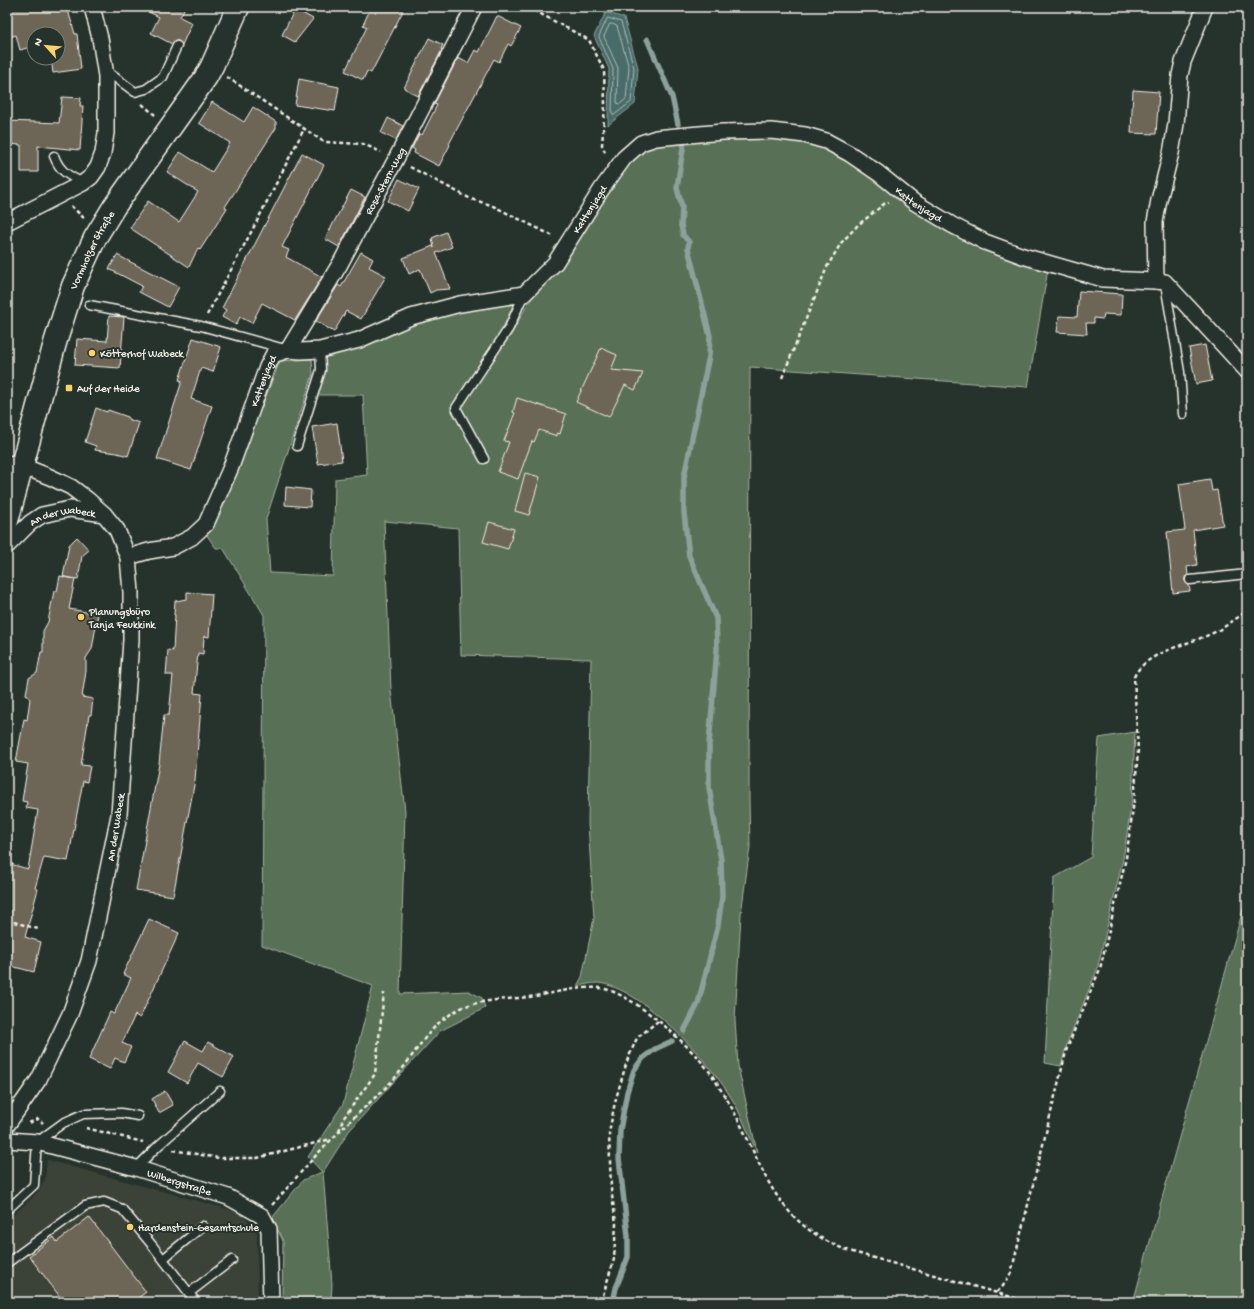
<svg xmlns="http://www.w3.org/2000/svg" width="1254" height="1309" font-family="'Gochi Hand',sans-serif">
	<rect width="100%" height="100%" fill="#26332d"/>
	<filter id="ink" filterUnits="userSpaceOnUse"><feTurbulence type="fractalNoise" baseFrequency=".025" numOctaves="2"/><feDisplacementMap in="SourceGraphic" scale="8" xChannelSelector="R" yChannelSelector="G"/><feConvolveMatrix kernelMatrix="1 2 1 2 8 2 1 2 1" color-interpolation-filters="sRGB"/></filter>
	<g filter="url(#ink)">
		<path fill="#3b4239" d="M 47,1160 L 242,1213 L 257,1233 L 258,1302 L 7,1302 L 7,1221 L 33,1197 L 40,1189 L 45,1179 Z"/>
		<path fill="#597156" stroke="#a6b19f" d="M 766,135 L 824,146 L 872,174 L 1048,269 L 1028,387 L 750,367 L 749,800 L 750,847 L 741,914 L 735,1020 L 738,1066 L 757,1152 C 748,1134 741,1113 730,1096 C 709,1061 641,987 598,983 C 591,983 583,985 577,986 L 582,977 L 594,918 L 588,823 L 591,659 L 461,655 L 458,528 L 384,521 L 391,690 L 405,811 L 400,994 L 469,991 L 482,998 L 485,1008 L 440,1031 L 349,1131 L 323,1172 L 332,1284 L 331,1302 L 282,1302 L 283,1241 L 272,1218 L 303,1180 L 322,1172 L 308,1157 L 343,1104 L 373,986 L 262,945 L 264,615 L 223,548 L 216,548 L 206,534 L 234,475 L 280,361 L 312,359 L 313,374 L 266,519 L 270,573 L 333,576 L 335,479 L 367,475 L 363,395 L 317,395 L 323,371 L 324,357 L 362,345 L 413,321 L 464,307 L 515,301 L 503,328 L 454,402 L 462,407 L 487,368 L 511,335 L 527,305 L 544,280 L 641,146 Z
			M 1135,732 L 1132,801 L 1123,859 L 1097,970 L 1067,1044 L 1061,1066 L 1045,1063 L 1054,878 L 1091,857 L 1099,738 Z
			M 1247,895 L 1247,1302 L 1133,1302 Z"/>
		<path fill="#486c6a" stroke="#8da19c" d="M 606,12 L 624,18 L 638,68 L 635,104 L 608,125 L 609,69 L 594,36 Z"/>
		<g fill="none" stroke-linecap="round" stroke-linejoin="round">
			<path stroke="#afbcb6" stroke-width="1" d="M 608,18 L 621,22 L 634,68 L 631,102 L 614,115 L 612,113 L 613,69 L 599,37 Z
				M 610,24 L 612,24 L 617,26 L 629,68 L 626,99 L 620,104 L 617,103 L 618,68 L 604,37 Z"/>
			<path stroke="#8da19c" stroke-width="5.5" d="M 647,39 L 672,97 L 678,124
				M 684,142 L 677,188 L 682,207 L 681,225 L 683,235 L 689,242 L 688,248 L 710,336 L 709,356 L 684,477 L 684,513 L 689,556 L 716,618 L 717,649 L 709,744 L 709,787 L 721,860 L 722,897 L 718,925 L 698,1004 L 684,1031
				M 613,1302 L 616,1288 L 628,1257 L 628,1236 L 619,1158 L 620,1130 L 627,1092 L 634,1070 L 643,1058 L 655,1049 L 672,1041"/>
		</g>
		<path fill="#6d6556" stroke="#f4f1e8" d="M 7,7 L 67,7 L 75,34 L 77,34 L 81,69 L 53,73 L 51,58 L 58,58 L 58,34 L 34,34 L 34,46 L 20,50 L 16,35 L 7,38 Z
			M 139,7 L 185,7 L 180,17 L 192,23 L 182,45 L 179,41 L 174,41 L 172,44 L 151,33 L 159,17 Z
			M 371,7 L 395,7 L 403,11 L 371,73 L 367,71 L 363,80 L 345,71 L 367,27 L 363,25 Z
			M 295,9 L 313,19 L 295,42 L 282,35 Z
			M 497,16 L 521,28 L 511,46 L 508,44 L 499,62 L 494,59 L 449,144 L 450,145 L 439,166 L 414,153 L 415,150 L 412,148 L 419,134 L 422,135 L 437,105 L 434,104 L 458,58 L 468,63 L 475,50 L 479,52 Z
			M 429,38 L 443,45 L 441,49 L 442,50 L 418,96 L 404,88 Z
			M 299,79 L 339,87 L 335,111 L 295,105 Z
			M 1133,90 L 1159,92 L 1156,134 L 1131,133 Z
			M 62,97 L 81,98 L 80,106 L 83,106 L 80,150 L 38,146 L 38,172 L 21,172 L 21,145 L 7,144 L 7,121 L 59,123 Z
			M 212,102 L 244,122 L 253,107 L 276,122 L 276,128 L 225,207 L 227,208 L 211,233 L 200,250 L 198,248 L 189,267 L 130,228 L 148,201 L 179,222 L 198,192 L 167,172 L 180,152 L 212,172 L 230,143 L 199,123 Z
			M 388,118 L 403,126 L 396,140 L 381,133 Z
			M 302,153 L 324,165 L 282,247 L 289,250 L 286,257 L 322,277 L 295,320 L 262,303 L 252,323 L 240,317 L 236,325 L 222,317 L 226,310 L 222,308 Z
			M 399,179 L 419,189 L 408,211 L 388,201 Z
			M 351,190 L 365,197 L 339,247 L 325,239 Z
			M 446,232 L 452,247 L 436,253 L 450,289 L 436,290 L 430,293 L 420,269 L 409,274 L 403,258 L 433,246 L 434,248 L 432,238 Z
			M 361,252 L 373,259 L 369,267 L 386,276 L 361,319 L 346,311 L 334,332 L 316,321 L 338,285 L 341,287 Z
			M 117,255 L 179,287 L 168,307 L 139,292 L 142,286 L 109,269 Z
			M 1079,291 L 1122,294 L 1121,315 L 1104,314 L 1103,319 L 1094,318 L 1094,323 L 1086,323 L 1087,334 L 1057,332 L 1059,316 L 1077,317 Z
			M 109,316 L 124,317 L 120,368 L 75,365 L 77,339 L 107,341 Z
			M 193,338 L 221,347 L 213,372 L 201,368 L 191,399 L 212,406 L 191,470 L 157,459 L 182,381 L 179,380 Z
			M 1205,345 L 1212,381 L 1196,384 L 1189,348 Z
			M 601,348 L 617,355 L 611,370 L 643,373 L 635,390 L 625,385 L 609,417 L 576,402 Z
			M 517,398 L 566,414 L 560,434 L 557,433 L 557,436 L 539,430 L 534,442 L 532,441 L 518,479 L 498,472 L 509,442 L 504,441 L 515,413 L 513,412 Z
			M 96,408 L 107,412 L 108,410 L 128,417 L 128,419 L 139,423 L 128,456 L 117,453 L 95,450 L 96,446 L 85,442 Z
			M 337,423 L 342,461 L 318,464 L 312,427 Z
			M 525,473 L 540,477 L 529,515 L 515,511 Z
			M 1210,479 L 1212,491 L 1217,490 L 1223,525 L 1193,530 L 1197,565 L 1187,567 L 1188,575 L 1185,577 L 1185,581 L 1189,585 L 1190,591 L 1173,593 L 1167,532 L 1185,530 L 1179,484 Z
			M 286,487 L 311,490 L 310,507 L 285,505 Z
			M 489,522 L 514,529 L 508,549 L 483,542 Z
			M 77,537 L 89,550 L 82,556 L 78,579 L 63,577 L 69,545 Z
			M 60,576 L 75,579 L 69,609 L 98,614 L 92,649 L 86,658 L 86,671 L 82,697 L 93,699 L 91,715 L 89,715 L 81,765 L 90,766 L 87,782 L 83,781 L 68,861 L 44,857 L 35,888 L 38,889 L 25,937 L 41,942 L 34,972 L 7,965 L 7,875 L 10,864 L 28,869 L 38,810 L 26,808 L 27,802 L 22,801 L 28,764 L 16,762 L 24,719 L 27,720 L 30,699 L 26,694 L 29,678 L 37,673 L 41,652 L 43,652 L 43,631 L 48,622 L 54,591 L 57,591 Z
			M 187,592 L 212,594 L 209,637 L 204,636 L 203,654 L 198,653 L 194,693 L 202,694 L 195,780 L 173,896 L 136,890 L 159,764 L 164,715 L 169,715 L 173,675 L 166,675 L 168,650 L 173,651 L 175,615 L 174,615 L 175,601 L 187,599 Z
			M 149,919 L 179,933 L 140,1018 L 135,1015 L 122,1043 L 131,1047 L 124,1062 L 115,1058 L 110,1069 L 89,1059 L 110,1012 L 114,1014 L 131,978 L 123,974 Z
			M 185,1041 L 203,1051 L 208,1042 L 234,1057 L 223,1077 L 198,1063 L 187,1083 L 168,1072 Z
			M 165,1091 L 173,1105 L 159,1113 L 152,1099 Z
			M 89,1217 L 146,1292 L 133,1302 L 64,1302 L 29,1256 L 54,1237 L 57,1242 Z"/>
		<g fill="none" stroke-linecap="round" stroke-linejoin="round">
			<g stroke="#f4f1e8" stroke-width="11">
				<path id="service" d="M 105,70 L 135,92 L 146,89 L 163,77 L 177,46
					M 54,156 C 60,172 68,175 83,183
					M 1165,284 L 1180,372 L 1183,414
					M 89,305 L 201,326 L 285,349
					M 297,446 L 321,370 L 320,350
					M 484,459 L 456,408 L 509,328 L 524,294
					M 1190,580 L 1247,574
					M 136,1168 L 158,1146 L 220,1091
					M 7,1210 L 34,1185 L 37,1142 L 63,1123 L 83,1114 L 121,1113 L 138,1116
					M 163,1259 L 203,1226
					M 7,1263 L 85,1206 L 104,1202 L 122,1209 L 152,1245 L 196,1302
					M 189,1293 L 232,1260"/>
			</g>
			<g stroke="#f4f1e8" stroke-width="18">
				<g id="minor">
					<path d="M 7,222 L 83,183 L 91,177 L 98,167 L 103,153 L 106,133 L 106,76 L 100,38 L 92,7"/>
					<path d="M 1156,281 L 1155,222 L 1159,200 L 1171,153 L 1176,124 L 1180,75 L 1183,62 L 1205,7"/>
					<path id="s1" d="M 288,350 L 340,264 L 396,159 L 474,7"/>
					<path d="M 7,463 L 22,466 L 50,477 L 71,487 L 88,500 L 104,514 L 117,530 L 128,557 L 131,592 L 131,640 L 119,815 L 89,961 L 70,1014 L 39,1079 L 7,1125"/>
					<path id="s2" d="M 7,546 L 30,523 L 42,515 L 70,509 L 104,514"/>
					<path id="s3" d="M 128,557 L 149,551 L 173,547 L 192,537 L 206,524 L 231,467 L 267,367 L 273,355 L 288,350 L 301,351 L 320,350 L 359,340 L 411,317 L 460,304 L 524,294 L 555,263 L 601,190 L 624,158 L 641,143 L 656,138 L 677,136 L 723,132 L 771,131 L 805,135 L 826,141 L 850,154 L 878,173 L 914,202 L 952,225 L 985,242 L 1023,256 L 1103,279 L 1156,281 L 1165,282 L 1200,320 L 1247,371"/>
					<path id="s4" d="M 7,1140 L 37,1142 L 136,1168 L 228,1197 L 262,1216 L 269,1229 L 271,1302"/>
				</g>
			</g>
			<g stroke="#f4f1e8" stroke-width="25">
				<g id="secondary">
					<path id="s5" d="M 7,521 L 55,343 L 73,286 L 95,238 L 114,207 L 206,77 L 212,66 L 238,7"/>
				</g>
			</g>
			<path stroke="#f4f1e8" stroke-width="2.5" stroke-dasharray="4 3" stroke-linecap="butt" d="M 528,7 L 589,40 L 604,70 L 605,105 L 602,145 L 606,154
				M 227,77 L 324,142 L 363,144 L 381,152
				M 142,104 L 155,115
				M 410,167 L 471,199 L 491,205 L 553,236
				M 71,206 L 84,218
				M 207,315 L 257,221 L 304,129
				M 782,378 L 827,267 L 841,243 L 858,225 L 884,204 L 889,202
				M 7,920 L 38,929
				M 29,1123 L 38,1119 L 43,1123
				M 86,1128 L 143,1142
				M 339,1131 L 343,1119 L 375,1074 L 384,993
				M 173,1150 L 219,1158 L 257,1158 L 331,1139
				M 272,1205 C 293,1182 312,1158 334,1137 C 353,1117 375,1099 394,1079 C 412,1059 426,1030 448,1016 C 453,1012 460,1008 466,1006 C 484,1000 509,999 529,997 C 552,994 576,986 600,988 C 632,992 689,1045 709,1071 C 715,1079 720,1089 726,1098 C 759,1151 766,1209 827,1241 C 835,1246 844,1249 853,1252 L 1029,1302
				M 997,1292 L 1003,1286 L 1011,1273 L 1067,1048 L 1100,969 L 1126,858 L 1134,801 L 1138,750 L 1134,677 C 1146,650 1194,644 1219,630 C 1229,624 1238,617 1247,611
				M 601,1302 L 614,1259 L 616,1223 L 611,1189 L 609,1133 L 615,1102 L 627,1061 L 637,1038 L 658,1021"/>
			<use href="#service" stroke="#26332d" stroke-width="8"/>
			<use href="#minor" stroke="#26332d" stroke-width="15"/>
			<use href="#secondary" stroke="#26332d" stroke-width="22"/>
		</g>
	</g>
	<g fill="#ffd166" stroke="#26332d" stroke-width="1.5">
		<circle cx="92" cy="353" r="4"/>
		<rect x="65" y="384" width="8" height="8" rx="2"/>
		<circle cx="81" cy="617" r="4"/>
		<circle cx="130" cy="1227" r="4"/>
	</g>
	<g text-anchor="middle" stroke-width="4" stroke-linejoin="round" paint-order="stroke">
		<g font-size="11" fill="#f4f1e8" stroke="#26332d">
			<text dy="4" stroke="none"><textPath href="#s1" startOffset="195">Rosa-Stern-Weg</textPath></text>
			<text dy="4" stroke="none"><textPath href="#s3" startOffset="1021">Kattenjagd</textPath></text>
			<text dy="4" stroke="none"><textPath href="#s3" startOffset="637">Kattenjagd</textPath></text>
			<text dy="4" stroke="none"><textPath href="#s5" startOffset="285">Vormholzer Straße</textPath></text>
			<text dy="4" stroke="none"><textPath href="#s3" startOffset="241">Kattenjagd</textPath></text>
			<text dy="4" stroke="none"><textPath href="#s2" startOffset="67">An der Wabeck</textPath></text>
			<text transform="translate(115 827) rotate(-81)" y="4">An der Wabeck</text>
			<text dy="4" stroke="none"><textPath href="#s4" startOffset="178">Wilbergstraße</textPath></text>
		</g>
		<g font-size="11" fill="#f4f1e8" stroke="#26332d" text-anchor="start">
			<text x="100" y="357">Kötterhof Wabeck</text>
			<text x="77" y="392">Auf der Heide</text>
			<text x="89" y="615">Planungsbüro<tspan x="89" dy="13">Tanja Feukkink</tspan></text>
			<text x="138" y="1231">Hardenstein-Gesamtschule</text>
		</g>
	</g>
	<rect width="1254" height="1309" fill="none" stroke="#26332d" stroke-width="24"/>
	<rect x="12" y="12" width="1230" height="1285" fill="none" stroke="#f4f1e8" stroke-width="1.5" filter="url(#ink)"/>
	<g transform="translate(46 46) rotate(297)"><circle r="19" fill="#26332d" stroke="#787f78"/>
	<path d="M0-3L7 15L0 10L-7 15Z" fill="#ffd166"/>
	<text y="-6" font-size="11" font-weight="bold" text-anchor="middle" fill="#f4f1e8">N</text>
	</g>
</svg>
